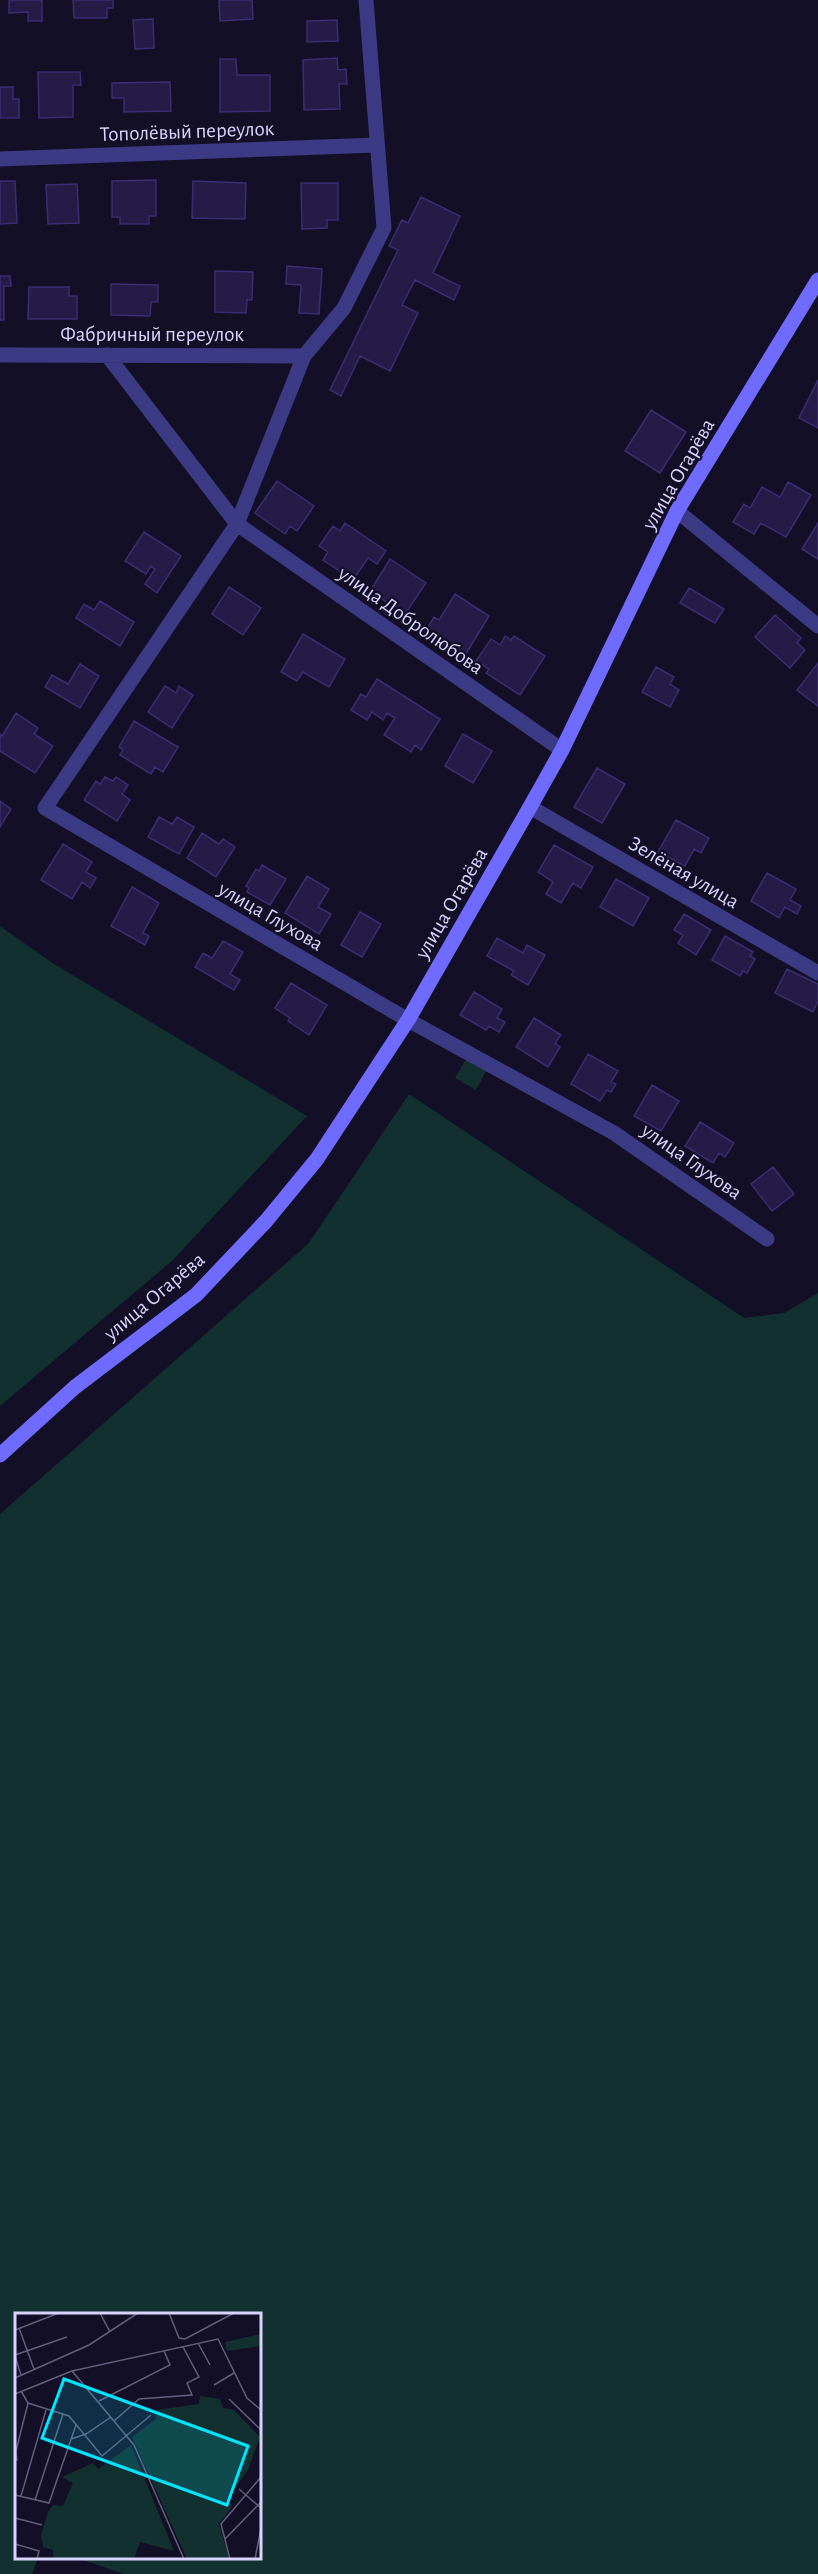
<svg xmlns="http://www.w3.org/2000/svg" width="818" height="2574" font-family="'Alegreya Sans',sans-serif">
	<rect width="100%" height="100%" fill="#130f26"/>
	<path fill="#12302f" d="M 0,926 L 51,962 L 307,1116 L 173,1260 L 0,1406 Z
		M 466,1059 L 486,1071 L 476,1090 L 455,1078 Z
		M 409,1094 L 744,1318 L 784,1313 L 818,1293 L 818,2574 L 124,2574 L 77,2558 L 260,2558 L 260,2314 L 16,2314 L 16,2558 L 38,2558 L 32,2574 L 0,2574 L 0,1514 L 308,1244 Z"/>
	<path fill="#241b47" stroke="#3b2d73" stroke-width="1.5" d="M 9,0 L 42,0 L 42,21 L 28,21 L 28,12 L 9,13 Z
		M 73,0 L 113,0 L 113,8 L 107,8 L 107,18 L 74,18 Z
		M 219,0 L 252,0 L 253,19 L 220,21 Z
		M 153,19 L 154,48 L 135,49 L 133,20 Z
		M 337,20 L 338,41 L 307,42 L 307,21 Z
		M 337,58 L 338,70 L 346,69 L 347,84 L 339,84 L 340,109 L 304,110 L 303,60 Z
		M 220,59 L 236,59 L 237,75 L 270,75 L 270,111 L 220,112 Z
		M 38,72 L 80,72 L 81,85 L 73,85 L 73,117 L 39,118 Z
		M 170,82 L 171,111 L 124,112 L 124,98 L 112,98 L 112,83 Z
		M 0,87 L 13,87 L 13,99 L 19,99 L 19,118 L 0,118 Z
		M 156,180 L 156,216 L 149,216 L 149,224 L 120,224 L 120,217 L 112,217 L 112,181 Z
		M 0,181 L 15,181 L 17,223 L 0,224 Z
		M 193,181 L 246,183 L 245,219 L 192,218 Z
		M 301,183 L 338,183 L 338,220 L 327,220 L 327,228 L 302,229 Z
		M 77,184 L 79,223 L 48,224 L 46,185 Z
		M 421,197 L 460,216 L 433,273 L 460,286 L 454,300 L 415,280 L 402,305 L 418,313 L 390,371 L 360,356 L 341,396 L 330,390 L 398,250 L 389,246 L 402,220 L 408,223 Z
		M 287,266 L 322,269 L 319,314 L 299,313 L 301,285 L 286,284 Z
		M 215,271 L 253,272 L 252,300 L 247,300 L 246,313 L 215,312 Z
		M 0,276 L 10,276 L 11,286 L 4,286 L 4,320 L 0,320 Z
		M 111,284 L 158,285 L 158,302 L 151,302 L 150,316 L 111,315 Z
		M 29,287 L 69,287 L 69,296 L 77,296 L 77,319 L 28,319 Z
		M 818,380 L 818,428 L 799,418 Z
		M 651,410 L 686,432 L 660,473 L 625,451 Z
		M 277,481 L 314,506 L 297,531 L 290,526 L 285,534 L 255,513 Z
		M 788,482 L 811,495 L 786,537 L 761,523 L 754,534 L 733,522 L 744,504 L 750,508 L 762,487 L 780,497 Z
		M 345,523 L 386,551 L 377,564 L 368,558 L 353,580 L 323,560 L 328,552 L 319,546 L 333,526 L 340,531 Z
		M 818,523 L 818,559 L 802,549 Z
		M 144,532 L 181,556 L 157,593 L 145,584 L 155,569 L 151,566 L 146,574 L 125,561 Z
		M 390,559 L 426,583 L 405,614 L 370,591 Z
		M 229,587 L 261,608 L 243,635 L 212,614 Z
		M 689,588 L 724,609 L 715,623 L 680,603 Z
		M 455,594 L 489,616 L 464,657 L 425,632 L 434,617 L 439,620 Z
		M 100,601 L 134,622 L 120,646 L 76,618 L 84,604 L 94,610 Z
		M 775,615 L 801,638 L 797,643 L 805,650 L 790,668 L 755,637 Z
		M 303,634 L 345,659 L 329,687 L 303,672 L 297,681 L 281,672 Z
		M 505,636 L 511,640 L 514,636 L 545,656 L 520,695 L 486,673 L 489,669 L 476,661 L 491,639 L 500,645 Z
		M 818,663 L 818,706 L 797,690 Z
		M 80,664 L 99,676 L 80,708 L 45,687 L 52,675 L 68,684 Z
		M 656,667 L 674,677 L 670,684 L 679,690 L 670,707 L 642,692 Z
		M 377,679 L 440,719 L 421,750 L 415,745 L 411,752 L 384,735 L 395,718 L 387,713 L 383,720 L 372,712 L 367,720 L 351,710 L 361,694 L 366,697 Z
		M 165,686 L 176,693 L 179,686 L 193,695 L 172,728 L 148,712 Z
		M 16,713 L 38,728 L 34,734 L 53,746 L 35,773 L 0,751 L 0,734 L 2,736 Z
		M 134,721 L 178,747 L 163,772 L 155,767 L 151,774 L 120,755 L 123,750 L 119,747 Z
		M 463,734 L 492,751 L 473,783 L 445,766 Z
		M 597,768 L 625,784 L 602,823 L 574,807 Z
		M 105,777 L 113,781 L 116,777 L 128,785 L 122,794 L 130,800 L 117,821 L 84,800 L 96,781 L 100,784 Z
		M 0,801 L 11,809 L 0,827 Z
		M 159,817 L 172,824 L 177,817 L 194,827 L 179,854 L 148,837 Z
		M 676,820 L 709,838 L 701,853 L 694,849 L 685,866 L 658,852 Z
		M 202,833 L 219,844 L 223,839 L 235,847 L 216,877 L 187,858 Z
		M 63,844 L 92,862 L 86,872 L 96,878 L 90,888 L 82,882 L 72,899 L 41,880 Z
		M 554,845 L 593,867 L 581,888 L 573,883 L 561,903 L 546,894 L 553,882 L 538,872 Z
		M 262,865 L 286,879 L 270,905 L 247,892 L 249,888 L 246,886 L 256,869 L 259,871 Z
		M 767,873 L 796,889 L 790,900 L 801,906 L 797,914 L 785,907 L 779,918 L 751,901 Z
		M 307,876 L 329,889 L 318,907 L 331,914 L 319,934 L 285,913 Z
		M 616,879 L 649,898 L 633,926 L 600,907 Z
		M 132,887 L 159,903 L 143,933 L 149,936 L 145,945 L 111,926 Z
		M 360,912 L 381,924 L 362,957 L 341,945 Z
		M 684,914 L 711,930 L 696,955 L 678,943 L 683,935 L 674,930 Z
		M 725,936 L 753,952 L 750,956 L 755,959 L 747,973 L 743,971 L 740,976 L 712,960 Z
		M 497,938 L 523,953 L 527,945 L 545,955 L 528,985 L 511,975 L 514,971 L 487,956 Z
		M 223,941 L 243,952 L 230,974 L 240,980 L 234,990 L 195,967 L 203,953 L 212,958 Z
		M 787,969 L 818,984 L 818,1001 L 813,1012 L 775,993 Z
		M 291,983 L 327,1005 L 309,1035 L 288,1021 L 290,1018 L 275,1008 Z
		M 474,992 L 502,1009 L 497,1018 L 505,1022 L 499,1032 L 489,1026 L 486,1030 L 460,1015 Z
		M 534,1018 L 561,1035 L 555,1043 L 560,1047 L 548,1067 L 516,1047 Z
		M 588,1054 L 618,1071 L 611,1082 L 616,1084 L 611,1092 L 607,1090 L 600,1101 L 571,1084 Z
		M 652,1085 L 679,1101 L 661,1131 L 634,1116 Z
		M 700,1122 L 734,1143 L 725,1157 L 719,1153 L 713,1163 L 685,1146 Z
		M 773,1167 L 794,1194 L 772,1211 L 751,1184 Z"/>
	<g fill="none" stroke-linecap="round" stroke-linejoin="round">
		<path stroke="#3d3a85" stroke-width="15" d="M 366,0 L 384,228 L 344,308 L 304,356 L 237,524 L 45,808 L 408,1020 L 614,1133 L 767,1239
			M 0,159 L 376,145
			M 0,355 L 304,356
			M 107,355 L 237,524 L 562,750
			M 677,511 L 818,626
			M 530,807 L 818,973"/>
		<path stroke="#6f6bff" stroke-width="15" d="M 0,1455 L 75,1387 L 196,1295 L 266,1221 L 317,1159 L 408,1020 L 530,807 L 562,750 L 677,511 L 818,280"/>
	</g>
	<g text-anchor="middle" stroke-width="4.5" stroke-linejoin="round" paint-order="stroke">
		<g font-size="21" fill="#d9d4ff" stroke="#130f26">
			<text transform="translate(187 131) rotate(-2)" y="7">Тополёвый переулок</text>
			<text x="152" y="341">Фабричный переулок</text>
			<text transform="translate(678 474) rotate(-60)" y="7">улица Огарёва</text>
			<text transform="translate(411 620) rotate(35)" y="7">улица Добролюбова</text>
			<text transform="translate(684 872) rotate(30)" y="7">Зелёная улица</text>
			<text transform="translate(451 903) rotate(-60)" y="7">улица Огарёва</text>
			<text transform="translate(271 916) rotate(30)" y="7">улица Глухова</text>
			<text transform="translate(692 1161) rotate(35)" y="7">улица Глухова</text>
			<text transform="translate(154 1296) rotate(-40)" y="7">улица Огарёва</text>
		</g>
	</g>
	<g transform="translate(15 2313)">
		<rect width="246" height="246" fill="#130f26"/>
		<path d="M 246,21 L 246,33 L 212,38 L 210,29 ZM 185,83 L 205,86 L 208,95 L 219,97 L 245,124 L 233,157 L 211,188 L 217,194 L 204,211 L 214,246 L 172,246 L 117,124 L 141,106 L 141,97 L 184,91 ZM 116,132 L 159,238 L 125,229 L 119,246 L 38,246 L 38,237 L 28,234 L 26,222 L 33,199 L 38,192 L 48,193 L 58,170 L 47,164 L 78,150 L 83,156 Z" fill="#12302f"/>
		<path fill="none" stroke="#625e7d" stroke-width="1.5" d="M 85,0 L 95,19M 154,0 L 164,25 L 170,26 L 219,0M 4,15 L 19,56M 0,17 L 44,0M 183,30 L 195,52M 0,42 L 52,24M 0,43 L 6,62M 57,58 L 203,26 L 232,85 L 246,97M 0,65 L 74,32 L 123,0M 199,72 L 219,60M 6,78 L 13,90 L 54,103 L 87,143 L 136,102M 0,81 L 57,58 L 119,132 L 169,246M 214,86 L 246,117M 84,88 L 155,52 L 149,38M 99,108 L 124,86 L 177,82 L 172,70 L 184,64 L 168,34M 56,126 L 71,121 L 96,104M 2,148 L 1,138 L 13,90M 224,176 L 246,195M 0,182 L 34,190 L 61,112M 6,183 L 31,97M 20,187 L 48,101M 0,205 L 27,212M 210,226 L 246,189M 0,231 L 24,238 L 22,246M 215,246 L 206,211 L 246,164M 240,246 L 246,215"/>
		<path fill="#00e5ff" fill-opacity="0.15" stroke="#00e5ff" stroke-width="3" d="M 49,66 L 233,133 L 212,192 L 27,125 Z"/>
		<rect width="246" height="246" fill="none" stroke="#d9d4ff" stroke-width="3"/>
	</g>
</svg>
